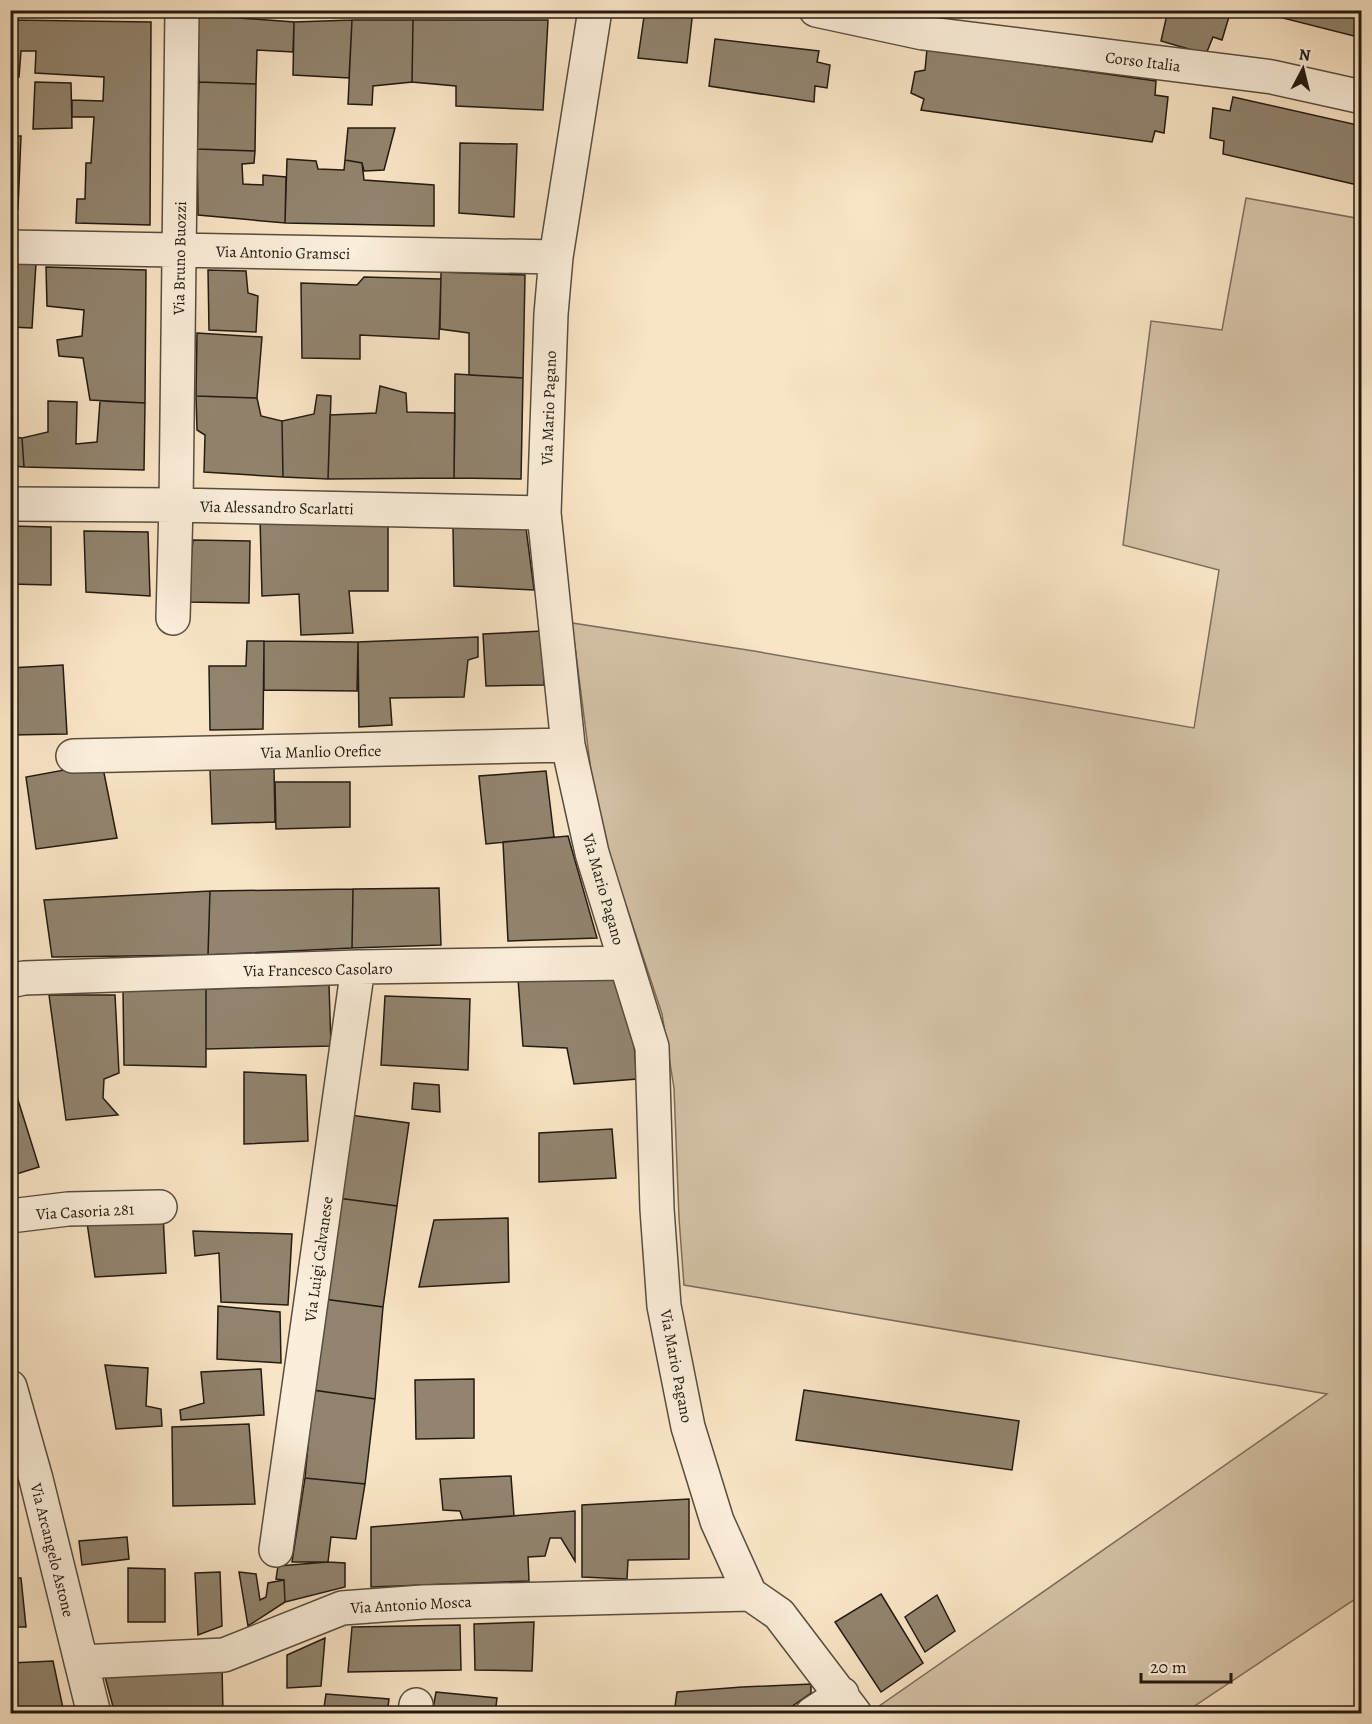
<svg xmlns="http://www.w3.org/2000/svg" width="1372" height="1724" font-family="Alegreya,serif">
	<rect width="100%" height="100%" fill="#f9e5c6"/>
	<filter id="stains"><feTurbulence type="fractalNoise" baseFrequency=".00333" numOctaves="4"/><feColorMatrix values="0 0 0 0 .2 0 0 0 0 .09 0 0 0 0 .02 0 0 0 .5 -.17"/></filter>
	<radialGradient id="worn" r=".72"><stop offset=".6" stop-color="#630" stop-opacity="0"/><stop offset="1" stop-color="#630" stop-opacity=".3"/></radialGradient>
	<path fill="#d5c2a7" stroke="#7c6e5c" stroke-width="1.5" d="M 1246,198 L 1361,219 L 1361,1595 L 1184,1713 L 878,1713 L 875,1709 L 1327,1394 L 684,1285 L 679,1218 L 674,1088 L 662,1014 L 608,851 L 591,771 L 572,623 L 754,651 L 1194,728 L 1219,570 L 1123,545 L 1151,321 L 1222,330 Z"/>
	<path fill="#92846f" stroke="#231a10" stroke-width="1.5" d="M 645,10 L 693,10 L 687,63 L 638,58 Z
		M 1168,10 L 1231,10 L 1222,40 L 1213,37 L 1206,54 L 1161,41 Z
		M 1276,10 L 1362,10 L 1362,38 L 1275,16 Z
		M 197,15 L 294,22 L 293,52 L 257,50 L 256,84 L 199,82 Z
		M 10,20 L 151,22 L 150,225 L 76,223 L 77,199 L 85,199 L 86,163 L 91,163 L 94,117 L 72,117 L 72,100 L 103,101 L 104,77 L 35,73 L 36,51 L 21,51 L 19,77 L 10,76 Z
		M 352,20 L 413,20 L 412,82 L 373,86 L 372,105 L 348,104 Z
		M 352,20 L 349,78 L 293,75 L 294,22 Z
		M 413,20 L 548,20 L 543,110 L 456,106 L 456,86 L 412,82 Z
		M 715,39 L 819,51 L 817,62 L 830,65 L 827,88 L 815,86 L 814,102 L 709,86 Z
		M 927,49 L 1156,81 L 1155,95 L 1168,97 L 1164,133 L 1155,131 L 1152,142 L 921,110 L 924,99 L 911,93 L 915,72 L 925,70 Z
		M 35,82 L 71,83 L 72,128 L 33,129 Z
		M 199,82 L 256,84 L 255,151 L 197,149 Z
		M 1233,97 L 1362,126 L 1362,186 L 1223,154 L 1224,141 L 1210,138 L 1213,108 L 1230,111 Z
		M 348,128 L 395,128 L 384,170 L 364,171 L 362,163 L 345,160 Z
		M 10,136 L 21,136 L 18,209 L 10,209 Z
		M 460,143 L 517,144 L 514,217 L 459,213 Z
		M 197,149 L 255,151 L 254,163 L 242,164 L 243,184 L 263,185 L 263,175 L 286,177 L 285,223 L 198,215 Z
		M 287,159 L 316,161 L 318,169 L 344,170 L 345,160 L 362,163 L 364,180 L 434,185 L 434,226 L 285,223 Z
		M 10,262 L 36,263 L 32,328 L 10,327 Z
		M 46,267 L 146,270 L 145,403 L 90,400 L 83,358 L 59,356 L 57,340 L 82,336 L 84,310 L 47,306 Z
		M 208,270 L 246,271 L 248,293 L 258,296 L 256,332 L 209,330 Z
		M 441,272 L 525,275 L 523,378 L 469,375 L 469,333 L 440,329 Z
		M 364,277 L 441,279 L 439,339 L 360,335 L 360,359 L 302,358 L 301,283 L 357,285 Z
		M 197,333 L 262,337 L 257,398 L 196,396 Z
		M 455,374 L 523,378 L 521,479 L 454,478 Z
		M 380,386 L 406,393 L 407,412 L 455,413 L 454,478 L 328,479 L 330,415 L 376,413 Z
		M 317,395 L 331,396 L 328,479 L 283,477 L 282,421 L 314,414 Z
		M 196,396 L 257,398 L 261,416 L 282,421 L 283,477 L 204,472 L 205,435 L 197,430 Z
		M 48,401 L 77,402 L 76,444 L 97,442 L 100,401 L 145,403 L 144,470 L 24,467 L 22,438 L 48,432 Z
		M 10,437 L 22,438 L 24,467 L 10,466 Z
		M 260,519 L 388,523 L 388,591 L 349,591 L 353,633 L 301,635 L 299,594 L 262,596 Z
		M 10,526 L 51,527 L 51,585 L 10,584 Z
		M 453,528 L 526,528 L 534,590 L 454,586 Z
		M 84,531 L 148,532 L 150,596 L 86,592 Z
		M 193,540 L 250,541 L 249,603 L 187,602 Z
		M 542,631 L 544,685 L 486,686 L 483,634 Z
		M 478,637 L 478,657 L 468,660 L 464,697 L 390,698 L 392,725 L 359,727 L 358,642 Z
		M 247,641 L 264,641 L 263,729 L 210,730 L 209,666 L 246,666 Z
		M 264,641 L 358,642 L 357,691 L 264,690 Z
		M 63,665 L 67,734 L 10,735 L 10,668 Z
		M 102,763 L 117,838 L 36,849 L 26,777 Z
		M 274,767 L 275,822 L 212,824 L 210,770 Z
		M 546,771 L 554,837 L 486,844 L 479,776 Z
		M 275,782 L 350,782 L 350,827 L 276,829 Z
		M 568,836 L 597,938 L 508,941 L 503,842 Z
		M 439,888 L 441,945 L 352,948 L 353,889 Z
		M 353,889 L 352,948 L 208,955 L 210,891 Z
		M 210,891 L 208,955 L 52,957 L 44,900 Z
		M 615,975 L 634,1044 L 637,1079 L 574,1084 L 567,1048 L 523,1046 L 518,979 Z
		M 329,985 L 331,1046 L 206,1049 L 206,989 Z
		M 123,989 L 206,989 L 206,1067 L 124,1065 Z
		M 49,995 L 115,995 L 119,1073 L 104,1079 L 103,1098 L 118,1115 L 66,1120 Z
		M 385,996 L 470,999 L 468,1070 L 381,1065 Z
		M 244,1072 L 306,1075 L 308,1141 L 244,1144 Z
		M 414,1083 L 439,1085 L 440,1112 L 412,1109 Z
		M 13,1084 L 39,1167 L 10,1176 L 10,1085 Z
		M 350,1115 L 409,1123 L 397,1206 L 338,1198 Z
		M 612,1129 L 616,1178 L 539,1182 L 539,1133 Z
		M 338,1198 L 397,1206 L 383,1307 L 324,1299 Z
		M 163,1214 L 166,1273 L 95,1277 L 86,1216 Z
		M 508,1218 L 509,1282 L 419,1287 L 434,1220 Z
		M 193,1231 L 292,1234 L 288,1305 L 221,1302 L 219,1253 L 195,1256 Z
		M 324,1299 L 383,1307 L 375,1399 L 313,1390 Z
		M 218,1306 L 280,1312 L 281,1363 L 217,1359 Z
		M 105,1365 L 148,1368 L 146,1406 L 161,1409 L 162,1426 L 116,1429 Z
		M 261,1369 L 264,1415 L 181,1420 L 180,1410 L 204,1403 L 201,1372 Z
		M 474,1379 L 474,1438 L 416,1439 L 415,1380 Z
		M 313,1390 L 375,1399 L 365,1484 L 305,1478 Z
		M 804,1390 L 1019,1421 L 1012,1470 L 796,1440 Z
		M 249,1424 L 255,1504 L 173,1506 L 172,1427 Z
		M 511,1476 L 514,1516 L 463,1520 L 460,1511 L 443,1510 L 440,1479 Z
		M 305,1478 L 365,1484 L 356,1539 L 331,1537 L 328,1562 L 292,1562 Z
		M 689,1499 L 689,1559 L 628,1560 L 627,1579 L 582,1577 L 582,1505 Z
		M 575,1511 L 575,1561 L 561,1538 L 550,1538 L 545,1556 L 528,1557 L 529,1581 L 371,1587 L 371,1527 Z
		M 127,1537 L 129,1559 L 82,1565 L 79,1541 Z
		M 328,1562 L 345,1563 L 345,1587 L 285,1602 L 284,1580 L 276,1579 L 278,1566 Z
		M 128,1568 L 165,1569 L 165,1622 L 128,1622 Z
		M 220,1572 L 222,1626 L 198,1635 L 195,1573 Z
		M 239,1572 L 256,1574 L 260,1600 L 266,1597 L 268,1583 L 284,1580 L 285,1602 L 248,1626 Z
		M 10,1578 L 21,1578 L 26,1627 L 10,1627 Z
		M 881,1594 L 923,1663 L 881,1692 L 835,1622 Z
		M 937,1595 L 955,1631 L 925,1652 L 905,1617 Z
		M 534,1622 L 532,1671 L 475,1670 L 474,1624 Z
		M 460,1625 L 461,1670 L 348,1672 L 352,1627 Z
		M 325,1638 L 321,1686 L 287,1688 L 287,1655 Z
		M 53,1661 L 64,1713 L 10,1714 L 10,1663 Z
		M 222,1665 L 223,1714 L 115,1714 L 104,1673 Z
		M 811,1684 L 811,1693 L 781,1714 L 674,1714 L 677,1692 L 742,1687 Z
		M 436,1692 L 497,1698 L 495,1714 L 432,1714 Z
		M 326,1694 L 389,1699 L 387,1714 L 323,1714 Z"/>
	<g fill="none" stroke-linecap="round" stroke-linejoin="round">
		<g stroke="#584d3e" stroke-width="36">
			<path id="minor" d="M 595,10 L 556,257 L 551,314 L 544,513 L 568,745 L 592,853 L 652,1047 L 657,1209 L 664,1306 L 688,1427 L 717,1521 L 750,1594 L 779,1614 L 855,1714
				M 816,10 L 923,33 L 1272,77 L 1362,97
				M 10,247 L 556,257
				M 10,504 L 176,505 L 544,513
				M 173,618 L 176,505 L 182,10
				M 73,756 L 568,745
				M 10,981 L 24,978 L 358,967 L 625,963
				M 10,1216 L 68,1209 L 160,1207
				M 10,1387 L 36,1479 L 94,1714
				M 276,1550 L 358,967
				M 81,1662 L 224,1655 L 342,1608 L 423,1602 L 750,1594
				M 415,1714 L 416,1705
				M 812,1714 L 842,1694"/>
		</g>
		<use href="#minor" stroke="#fbeeda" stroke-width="33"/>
	</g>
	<g text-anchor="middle" stroke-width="6" stroke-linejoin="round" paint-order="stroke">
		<g font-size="16" fill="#231a10" stroke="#fbeeda">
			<text transform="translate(1143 61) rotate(7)" y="6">Corso Italia</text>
			<text transform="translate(283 252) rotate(1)" y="6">Via Antonio Gramsci</text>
			<text transform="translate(179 258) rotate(-89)" y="6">Via Bruno Buozzi</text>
			<text transform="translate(548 408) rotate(-88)" y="6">Via Mario Pagano</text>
			<text transform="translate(277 507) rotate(1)" y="6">Via Alessandro Scarlatti</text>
			<text transform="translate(321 751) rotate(-1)" y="6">Via Manlio Orefice</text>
			<text transform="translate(604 889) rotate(74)" y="6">Via Mario Pagano</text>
			<text transform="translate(318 969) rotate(-1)" y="6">Via Francesco Casolaro</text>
			<text transform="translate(85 1211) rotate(-3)" y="6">Via Casoria 281</text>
			<text transform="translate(318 1259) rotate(-82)" y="6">Via Luigi Calvanese</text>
			<text transform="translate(677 1366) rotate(79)" y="6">Via Mario Pagano</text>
			<text transform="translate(53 1550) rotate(76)" y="6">Via Arcangelo Astone</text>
			<text transform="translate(411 1604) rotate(-3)" y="6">Via Antonio Mosca</text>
		</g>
	</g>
	<rect width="1372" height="1724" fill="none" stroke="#f9e5c6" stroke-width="36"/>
	<rect x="12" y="12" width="1348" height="1700" fill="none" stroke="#231a10" stroke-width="3"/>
	<rect x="18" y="18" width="1336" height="1688" fill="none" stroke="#231a10" stroke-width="1.5"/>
	<g transform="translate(1303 69) rotate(7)" stroke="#fbeeda" stroke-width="4.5" paint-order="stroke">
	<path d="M0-4.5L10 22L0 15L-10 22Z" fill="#231a10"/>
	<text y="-9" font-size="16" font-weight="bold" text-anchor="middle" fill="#231a10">N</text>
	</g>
	<path d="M1141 1673v9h90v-9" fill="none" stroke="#231a10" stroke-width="3"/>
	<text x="1150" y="1673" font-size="18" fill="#231a10" stroke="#fbeeda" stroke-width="4.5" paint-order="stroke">20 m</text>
	<rect width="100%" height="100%" filter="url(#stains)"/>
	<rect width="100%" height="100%" fill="url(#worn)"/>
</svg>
